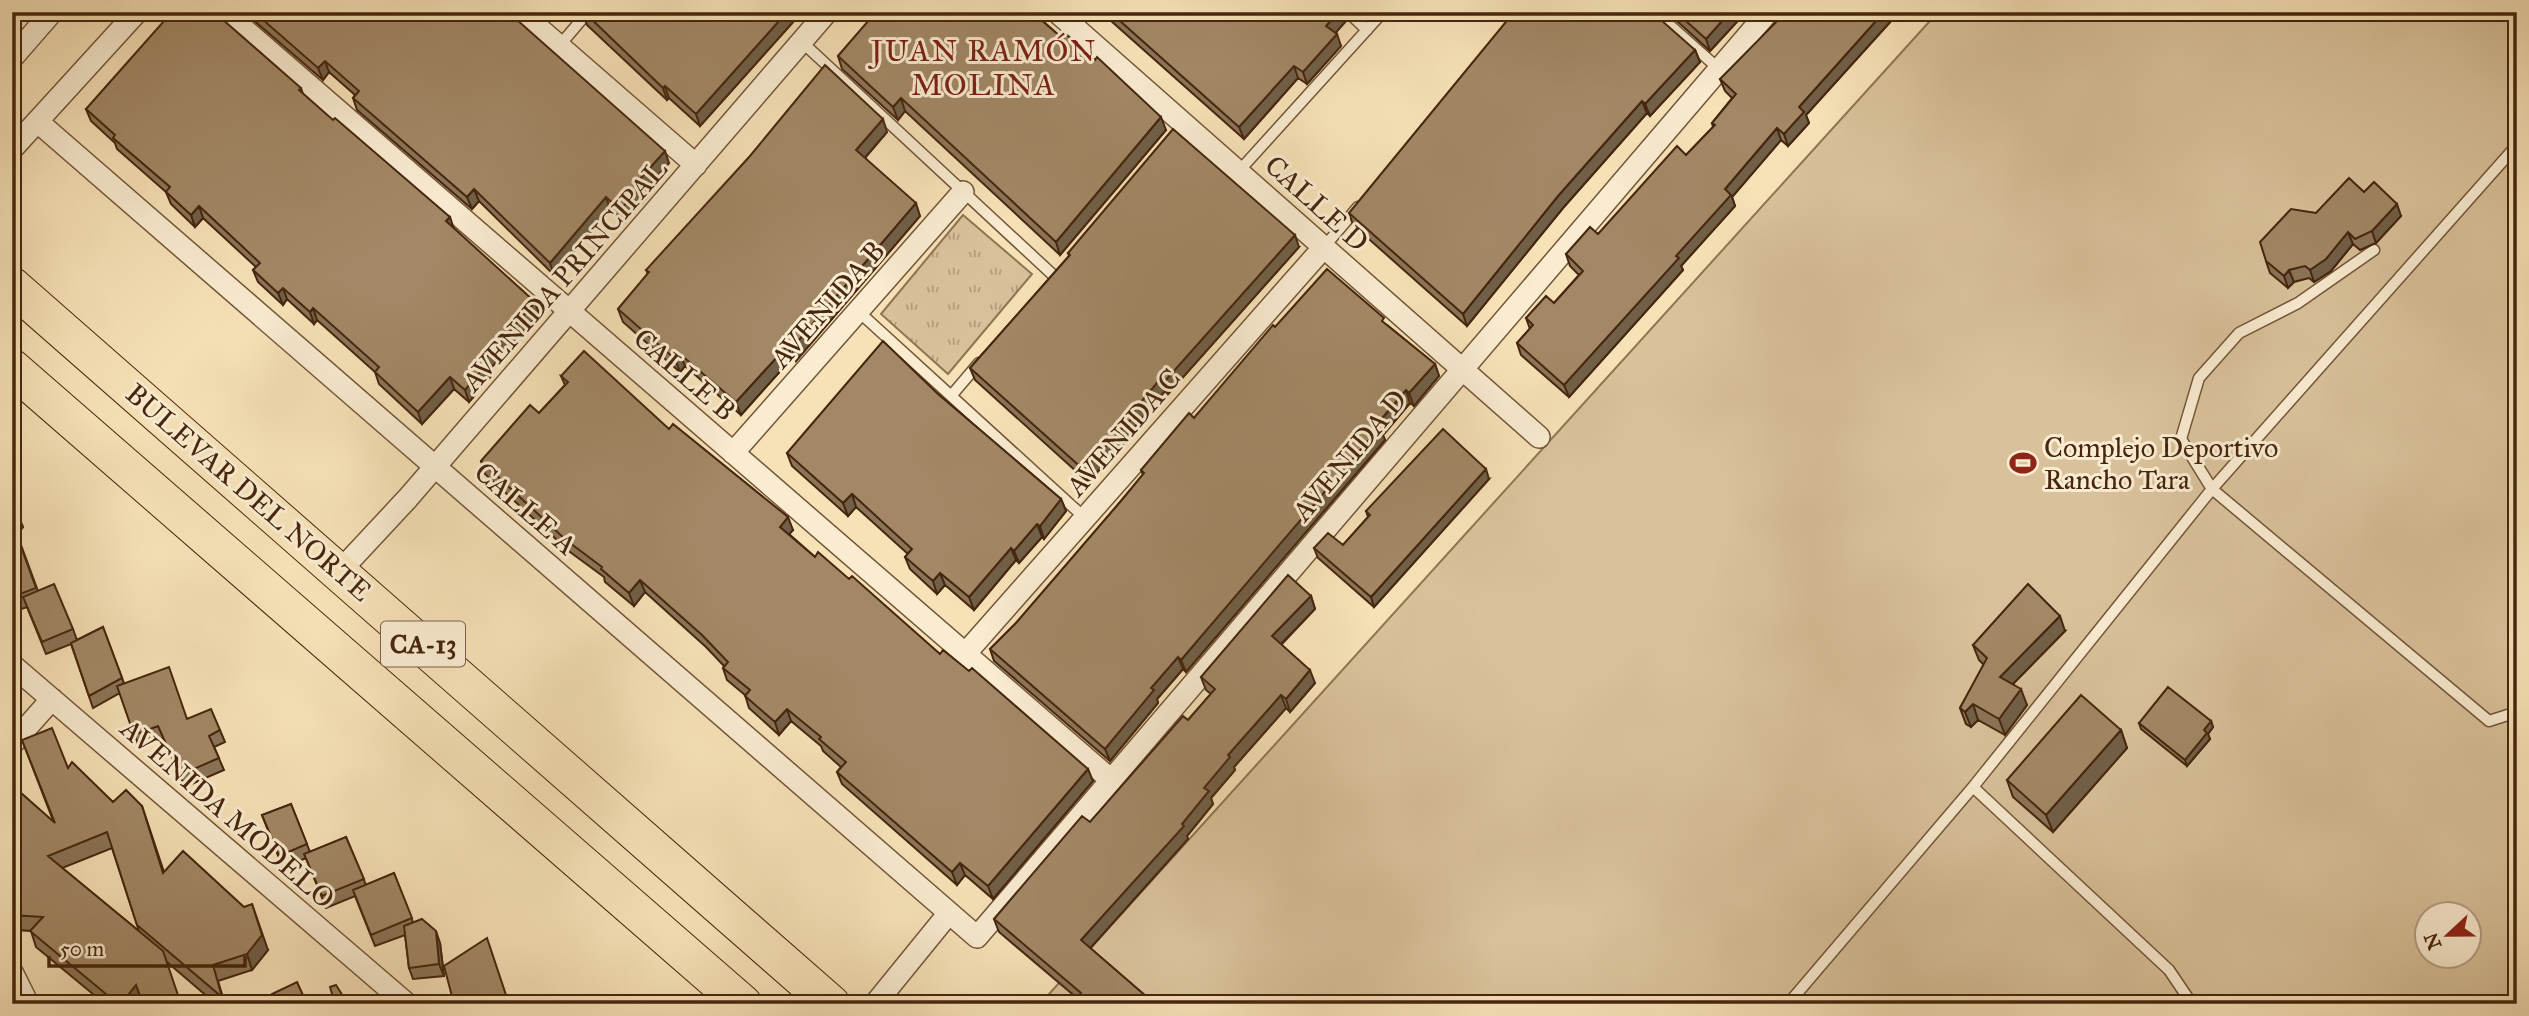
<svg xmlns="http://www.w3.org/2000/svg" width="2529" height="1016" font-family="'IM FELL Great Primer',serif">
	<defs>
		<pattern id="park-tufts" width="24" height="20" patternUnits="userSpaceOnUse" patternTransform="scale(1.75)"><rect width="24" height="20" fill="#d9c29b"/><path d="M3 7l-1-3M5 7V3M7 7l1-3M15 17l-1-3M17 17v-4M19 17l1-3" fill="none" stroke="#b29d7d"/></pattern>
	</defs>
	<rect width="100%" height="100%" fill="#f7e2b8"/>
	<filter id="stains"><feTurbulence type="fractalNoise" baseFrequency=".00286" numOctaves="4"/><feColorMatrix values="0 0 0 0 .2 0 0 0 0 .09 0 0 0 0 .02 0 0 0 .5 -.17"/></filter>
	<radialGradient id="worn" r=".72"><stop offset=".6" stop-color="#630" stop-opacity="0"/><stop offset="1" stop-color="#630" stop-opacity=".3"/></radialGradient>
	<path fill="#d9c29b" stroke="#8f7454" stroke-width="2" fill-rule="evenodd" d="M 1938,12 L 2517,12 L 2517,1004 L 1040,1004 ZM 2428,914 L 2470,914 L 2470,956 L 2428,956 Z"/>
	<path fill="url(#park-tufts)" stroke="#8f7454" stroke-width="2" d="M 963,215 L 1032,274 L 948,374 L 881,314 Z"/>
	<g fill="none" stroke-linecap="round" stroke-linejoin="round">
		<g stroke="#725538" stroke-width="13">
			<path id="service" d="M 1348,12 L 1367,30
				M 1655,12 L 1719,69
				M 802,42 L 1053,275
				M 560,45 L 588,12
				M 1240,170 L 1383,12
				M 1324,247 L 1358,207
				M 2374,250 L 2298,303 L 2239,333 L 2199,378 L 2181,439 L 2212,489 L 2489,721 L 2517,712
				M 858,311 L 1085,518
				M 951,396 L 979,363
				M 1973,787 L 2169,970 L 2192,1004
				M 1788,1004 L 1973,787 L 2212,489 L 2517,145"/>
		</g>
		<g stroke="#725538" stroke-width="24">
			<path id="minor" d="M 224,12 L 1110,779
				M 520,12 L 696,165
				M 1057,12 L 1539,437
				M 12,58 L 52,12
				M 38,122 L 977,937 L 1768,12
				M 12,149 L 137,12
				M 733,453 L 963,192
				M 340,571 L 408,498 L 827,12
				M 965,654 L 1324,247
				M 12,665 L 407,1004
				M 12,744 L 52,699
				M 12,972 L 28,1004
				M 875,1004 L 949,913"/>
		</g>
		<g stroke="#45260e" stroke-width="39">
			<path id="trunk" d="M 12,286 L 831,1004
				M 12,368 L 743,1004"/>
		</g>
		<use href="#service" stroke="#faecd1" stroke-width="10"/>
		<use href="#minor" stroke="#faecd1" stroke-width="21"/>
		<use href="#trunk" stroke="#f7e2b8" stroke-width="37"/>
	</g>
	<path fill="#8b7558" stroke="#45260e" stroke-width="2" fill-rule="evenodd" d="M 244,12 L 508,12 L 669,163 L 645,190 L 648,196 L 625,222 L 610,209 L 554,275 L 479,201 L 472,209 L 357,110 L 353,98 L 355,95 L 329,72 L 323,80 Z
		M 802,12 L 700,126 L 669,98 L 667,100 L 587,25 L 583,13 Z
		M 870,12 L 1035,12 L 1036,15 L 1166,130 L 1060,255 L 905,111 L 898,120 L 842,69 L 838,56 L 868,22 L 866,16 Z
		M 1101,12 L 1343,12 L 1346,21 L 1335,33 L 1341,46 L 1307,84 L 1298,78 L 1244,139 Z
		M 1667,12 L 1746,12 L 1710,51 Z
		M 1891,21 L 1806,115 L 1809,123 L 1788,146 L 1781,140 L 1732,197 L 1735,206 L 1681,266 L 1683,270 L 1569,397 L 1521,355 L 1517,343 L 1530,329 L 1526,318 L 1554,303 L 1579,275 L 1570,266 L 1566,254 L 1598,234 L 1686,155 L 1713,127 L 1712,123 L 1732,98 L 1725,91 L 1720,79 Z
		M 1695,50 L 1700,62 L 1650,116 L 1647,113 L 1563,208 L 1467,326 L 1353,225 L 1349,213 Z
		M 301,88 L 303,94 L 535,302 L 539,314 L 489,370 L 491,376 L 469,402 L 454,389 L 422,424 L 379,384 L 375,372 L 317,320 L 314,324 L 287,299 L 283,305 L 258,282 L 253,270 L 256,267 L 203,218 L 195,227 L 171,204 L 166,192 L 117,149 L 115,143 L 91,121 L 86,109 Z
		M 887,132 L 865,158 L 920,216 L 796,361 L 792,358 L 741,415 L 685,366 L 680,372 L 623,322 L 618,309 L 648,274 L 646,270 Z
		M 2364,192 L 2401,216 L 2376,243 L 2360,250 L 2353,244 L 2331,271 L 2314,282 L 2309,278 L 2294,282 L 2288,288 L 2270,273 L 2266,261 L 2316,213 Z
		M 1299,247 L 1168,394 L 1165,391 L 1136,425 L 1137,429 L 1088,482 L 975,380 L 970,368 L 1069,256 L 1068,253 Z
		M 1387,325 L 1435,364 L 1439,376 L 1414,406 L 1410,403 L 1383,435 L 1385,440 L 1186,672 L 1183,669 L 1157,699 L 1158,703 L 1110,761 L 994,661 L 990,649 L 1016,623 L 1121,501 L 1143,475 L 1141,470 L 1194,418 L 1275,327 Z
		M 561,376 L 669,429 L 793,530 L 789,534 L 815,557 L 849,579 L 1093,781 L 993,899 L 965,875 L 957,885 L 842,784 L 837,772 L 841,767 L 823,751 L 821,746 L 791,721 L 779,735 L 749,708 L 745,695 L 727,680 L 723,668 L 724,666 L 706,647 L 645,592 L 634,606 L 605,582 L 604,577 L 570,552 L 485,474 L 481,461 L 539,413 L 565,385 Z
		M 938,394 L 1061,499 L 1066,511 L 1044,539 L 1042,537 L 1019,563 L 1016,560 L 974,610 L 945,585 L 937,594 L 910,569 L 905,557 L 908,554 L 856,507 L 848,516 L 792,466 L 787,453 Z
		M 1489,479 L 1374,607 L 1318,558 L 1314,548 L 1343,545 L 1368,517 L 1366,511 Z
		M 12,509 L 23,527 L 17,534 L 38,591 L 73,629 L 77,640 L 103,627 L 124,683 L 187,719 L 220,730 L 225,742 L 214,747 L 224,770 L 185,787 L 163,738 L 139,747 L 120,693 L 93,708 L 71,644 L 46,654 L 27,607 L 12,612 Z
		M 1311,596 L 1315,609 L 1281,645 L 1315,683 L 1290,712 L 1286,708 L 1234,767 L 1235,770 L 1211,798 L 1213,804 L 1187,836 L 1188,839 L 1090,948 L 1155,1004 L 1077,998 L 999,932 L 994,919 L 1090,822 L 1188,720 L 1211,694 L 1206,690 L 1201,677 Z
		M 2065,631 L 2013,684 L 2027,705 L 2005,735 L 1978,720 L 1971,727 L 1966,724 L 1960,708 L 1984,665 L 1979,660 L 1973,645 Z
		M 2211,721 L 2213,727 L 2208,734 L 2210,739 L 2187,766 L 2141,729 L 2139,723 Z
		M 2121,730 L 2127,748 L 2053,832 L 2013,797 L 2007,780 Z
		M 22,740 L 68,768 L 113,802 L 142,806 L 164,872 L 268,950 L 252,970 L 218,981 L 225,1004 L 216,1004 L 167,962 L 139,1004 L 105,1004 L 36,947 L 31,931 L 16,930 L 12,919 L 12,785 L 54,823 ZM 112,848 L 139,931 L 62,868 Z
		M 291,804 L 310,852 L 346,837 L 366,885 L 394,873 L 413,922 L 440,943 L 444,976 L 413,979 L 409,968 L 405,935 L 375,946 L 355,896 L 326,908 L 306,858 L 283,868 L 262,815 Z"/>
	<path fill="#715f47" stroke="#45260e" stroke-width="2" d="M 787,12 L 802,12 L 700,126 L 696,114 Z
		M 1338,12 L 1343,12 L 1346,21 L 1331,38 L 1326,26 Z
		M 1730,12 L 1746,12 L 1710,51 L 1706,39 Z
		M 1884,12 L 1898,12 L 1891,21 L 1806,115 L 1809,123 L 1788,146 L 1784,134 L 1799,107 Z
		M 1337,34 L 1341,46 L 1307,84 L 1303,72 Z
		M 1695,50 L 1700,62 L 1650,116 L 1645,104 Z
		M 325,61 L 329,72 L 323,80 L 318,68 Z
		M 1294,66 L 1298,78 L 1244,139 L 1239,127 Z
		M 665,86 L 669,98 L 667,100 L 663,88 Z
		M 901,98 L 905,111 L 898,120 L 893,107 Z
		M 1642,101 L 1647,113 L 1563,208 L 1467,326 L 1463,314 L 1558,196 Z
		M 1161,117 L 1166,130 L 1060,255 L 1056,242 Z
		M 883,119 L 887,132 L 861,162 L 856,150 Z
		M 1777,128 L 1781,140 L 1732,197 L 1735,206 L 1681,266 L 1683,270 L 1569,397 L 1564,385 L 1725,189 Z
		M 665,151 L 669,163 L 645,190 L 648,196 L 625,222 L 620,210 L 639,180 Z
		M 474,189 L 479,201 L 472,209 L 467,197 Z
		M 606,197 L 610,209 L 554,275 L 550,263 Z
		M 916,203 L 920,216 L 796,361 L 792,348 Z
		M 2397,204 L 2401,216 L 2376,243 L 2372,231 Z
		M 199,206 L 203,218 L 195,227 L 191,215 Z
		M 450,217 L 454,229 L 446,221 Z
		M 2348,232 L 2353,244 L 2331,271 L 2314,282 L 2310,270 Z
		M 1295,235 L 1299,247 L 1168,394 L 1164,382 Z
		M 2289,270 L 2294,282 L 2288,288 L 2284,276 Z
		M 283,288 L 287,299 L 283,305 L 278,293 Z
		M 535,302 L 539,314 L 489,370 L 491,376 L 469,402 L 465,390 L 483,361 Z
		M 313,308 L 317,320 L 314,324 L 310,312 Z
		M 788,345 L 792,358 L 741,415 L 736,402 Z
		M 680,354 L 685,366 L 680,372 L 675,359 Z
		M 1435,364 L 1439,376 L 1414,406 L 1409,393 Z
		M 450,377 L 454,389 L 422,424 L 418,412 Z
		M 1160,379 L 1165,391 L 1136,425 L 1137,429 L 1088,482 L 1084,470 Z
		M 1406,390 L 1410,403 L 1383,435 L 1385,440 L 1186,672 L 1181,660 Z
		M 1486,469 L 1489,479 L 1374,607 L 1371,597 Z
		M 852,494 L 856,507 L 848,516 L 843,503 Z
		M 1061,499 L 1066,511 L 1044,539 L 1040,526 Z
		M 18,514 L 23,527 L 17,534 L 12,520 Z
		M 788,517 L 793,530 L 785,539 L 780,527 Z
		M 1037,524 L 1042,537 L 1019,563 L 1014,551 Z
		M 1011,548 L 1016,560 L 974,610 L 969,597 Z
		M 940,573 L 945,585 L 937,594 L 933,581 Z
		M 640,580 L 645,592 L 634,606 L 629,593 Z
		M 1311,596 L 1315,609 L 1276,649 L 1272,636 Z
		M 2060,616 L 2065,631 L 2005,692 L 2000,677 Z
		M 1178,657 L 1183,669 L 1157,699 L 1158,703 L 1110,761 L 1105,749 L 1151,688 Z
		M 1310,670 L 1315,683 L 1290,712 L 1286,699 Z
		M 2021,689 L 2027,705 L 2005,735 L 1999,719 Z
		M 1281,695 L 1286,708 L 1234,767 L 1235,770 L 1211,798 L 1213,804 L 1187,836 L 1188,839 L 1086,953 L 1081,940 L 1182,824 L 1204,788 L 1228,755 Z
		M 1973,704 L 1978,720 L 1971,727 L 1965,712 Z
		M 787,709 L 791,721 L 779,735 L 775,722 Z
		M 2211,721 L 2213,727 L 2208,734 L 2210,739 L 2187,766 L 2185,760 L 2204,730 Z
		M 2121,730 L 2127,748 L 2053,832 L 2046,815 Z
		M 1088,769 L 1093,781 L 993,899 L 988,886 Z
		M 960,863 L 965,875 L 957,885 L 952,872 Z
		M 252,904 L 268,950 L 252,970 L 247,954 Z
		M 436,931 L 440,943 L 444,976 L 439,964 Z
		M 136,985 L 142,1001 L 139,1004 L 121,1004 Z"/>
	<path fill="#a28866" stroke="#45260e" stroke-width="2" d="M 172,12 L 214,12 L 301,88 L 299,90 L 333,120 L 335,118 L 450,217 L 446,221 L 535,302 L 483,361 L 487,364 L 465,390 L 450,377 L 418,412 L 375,372 L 379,367 L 313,308 L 310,312 L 283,288 L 278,293 L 253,270 L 260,263 L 199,206 L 191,215 L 166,192 L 170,187 L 113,138 L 115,135 L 86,109 Z
		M 254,12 L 508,12 L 665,151 L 639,180 L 643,184 L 620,210 L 606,197 L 550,263 L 474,189 L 467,197 L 353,98 L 359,91 L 325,61 L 318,68 Z
		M 584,12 L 787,12 L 696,114 L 665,86 L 663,88 Z
		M 870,12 L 1032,12 L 1063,39 L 1067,35 L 1095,60 L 1097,57 L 1161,117 L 1056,242 L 901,98 L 893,107 L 838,56 L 870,19 L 866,16 Z
		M 1110,12 L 1338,12 L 1326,26 L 1337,34 L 1303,72 L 1294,66 L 1239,127 Z
		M 1514,12 L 1652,12 L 1695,50 L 1645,104 L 1642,101 L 1558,196 L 1463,314 L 1349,213 Z
		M 1676,12 L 1730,12 L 1706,39 Z
		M 1786,12 L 1884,12 L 1799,107 L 1804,112 L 1784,134 L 1777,128 L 1725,189 L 1731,195 L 1676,256 L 1679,258 L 1564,385 L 1517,343 L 1533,325 L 1526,318 L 1546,296 L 1554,303 L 1583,271 L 1566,254 L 1590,227 L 1598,234 L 1677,146 L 1686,155 L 1715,125 L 1712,123 L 1736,94 L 1720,79 Z
		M 825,65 L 883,119 L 856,150 L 916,203 L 792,348 L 788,345 L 736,402 L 680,354 L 675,359 L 618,309 L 649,272 L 646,270 L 750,156 Z
		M 1173,129 L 1295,235 L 1164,382 L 1160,379 L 1130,415 L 1133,417 L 1084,470 L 970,368 L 1070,255 L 1068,253 Z
		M 2349,178 L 2364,192 L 2374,182 L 2397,204 L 2372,231 L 2355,239 L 2348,232 L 2326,259 L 2310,270 L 2305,266 L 2289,270 L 2284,276 L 2266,261 L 2260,242 L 2291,209 L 2316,213 Z
		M 1327,269 L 1384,318 L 1382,321 L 1435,364 L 1409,393 L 1406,390 L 1377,424 L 1380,427 L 1181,660 L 1178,657 L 1151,688 L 1154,690 L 1105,749 L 990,649 L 1016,623 L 1121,501 L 1144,473 L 1141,470 L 1189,413 L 1194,418 L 1273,325 L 1275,327 Z
		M 883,341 L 938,394 L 1061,499 L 1040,526 L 1037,524 L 1014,551 L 1011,548 L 969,597 L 940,573 L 933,581 L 905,557 L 912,549 L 852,494 L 843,503 L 787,453 Z
		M 584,351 L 669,429 L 673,424 L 788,517 L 780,527 L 815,557 L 818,552 L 849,579 L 852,576 L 940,654 L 943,650 L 969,671 L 972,668 L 1088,769 L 988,886 L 960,863 L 952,872 L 837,772 L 846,762 L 819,739 L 821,737 L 787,709 L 775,722 L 745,696 L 750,690 L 723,668 L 728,662 L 702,635 L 640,580 L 629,593 L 601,569 L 602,567 L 566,540 L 481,461 L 530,405 L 539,413 L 568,382 L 561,376 Z
		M 1443,429 L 1486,469 L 1371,597 L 1314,548 L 1328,533 L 1343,545 L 1370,515 L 1366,511 Z
		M 12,509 L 18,514 L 12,520 Z
		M 12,522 L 36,588 L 12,597 Z
		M 1288,575 L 1311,596 L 1272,636 L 1310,670 L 1286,699 L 1281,695 L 1228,755 L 1230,757 L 1204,788 L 1209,791 L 1182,824 L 1184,826 L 1081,940 L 1155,1004 L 1073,1004 L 1081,993 L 994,919 L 1082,816 L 1090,822 L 1183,716 L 1188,720 L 1215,689 L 1201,677 Z
		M 54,584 L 73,629 L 42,642 L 23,597 Z
		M 2028,584 L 2060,616 L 2000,677 L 2021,689 L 1999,719 L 1973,704 L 1965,712 L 1960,708 L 1987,658 L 1973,645 Z
		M 103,627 L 122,678 L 89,696 L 71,643 Z
		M 169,667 L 187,719 L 211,709 L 220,730 L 209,736 L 219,758 L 180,775 L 158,726 L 134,735 L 117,686 Z
		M 2168,687 L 2211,721 L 2204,730 L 2207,733 L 2185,760 L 2139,723 Z
		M 2081,695 L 2121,730 L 2046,815 L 2007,780 Z
		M 52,728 L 68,768 L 72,762 L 113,802 L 126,790 L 142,806 L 163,873 L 183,851 L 244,907 L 252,904 L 262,935 L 247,954 L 213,965 L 222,997 L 137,925 L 107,832 L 48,856 L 163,951 L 181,1004 L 143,1004 L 136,985 L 121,1004 L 118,1004 L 30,931 L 43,917 L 12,915 L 12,785 L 55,823 L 22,740 Z
		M 291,804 L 307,844 L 279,856 L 262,815 Z
		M 346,837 L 364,879 L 322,896 L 304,854 Z
		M 394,873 L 412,918 L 371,935 L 353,890 Z
		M 422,919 L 436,931 L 439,964 L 409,968 L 404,926 Z
		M 487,938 L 509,1004 L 454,1004 L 444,966 Z
		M 297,982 L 307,1004 L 276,1004 L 272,994 Z
		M 336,985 L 348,1004 L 335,1004 L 330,987 Z"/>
	<defs>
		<g id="stadium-bare" transform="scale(2.1)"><path d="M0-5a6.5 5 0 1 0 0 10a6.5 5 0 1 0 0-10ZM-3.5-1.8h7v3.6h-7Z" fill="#8f2418" stroke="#faecd1" stroke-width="2.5" paint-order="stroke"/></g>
	</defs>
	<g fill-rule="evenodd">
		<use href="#stadium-bare" x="2023" y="463"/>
	</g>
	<g text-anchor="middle" stroke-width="6" stroke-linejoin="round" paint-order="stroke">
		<rect fill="#faecd1" stroke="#7b6148" stroke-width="2" x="381" y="621.5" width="84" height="45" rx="5"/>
		<g font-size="26" font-weight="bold" fill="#45260e">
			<text x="423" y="653">CA-13</text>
		</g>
		<g font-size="28" fill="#45260e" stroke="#faecd1">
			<text transform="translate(1317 203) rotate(42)" y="10">CALLE D</text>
			<text transform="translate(564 275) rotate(-49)" y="10">AVENIDA PRINCIPAL</text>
			<text transform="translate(827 304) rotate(-49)" y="10">AVENIDA B</text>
			<text transform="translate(685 374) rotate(41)" y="10">CALLE B</text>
			<text transform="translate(1123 432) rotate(-49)" y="10">AVENIDA C</text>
			<text transform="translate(1349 455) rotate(-50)" y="10">AVENIDA D</text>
			<text transform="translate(249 492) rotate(41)" y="10">BULEVAR DEL NORTE</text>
			<text transform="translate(526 508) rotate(41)" y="10">CALLE A</text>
			<text transform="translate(228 813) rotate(41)" y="10">AVENIDA MODELO</text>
		</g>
		<g font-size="28" fill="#45260e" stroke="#faecd1" text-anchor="start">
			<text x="2044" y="457">Complejo Deportivo<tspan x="2044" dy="32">Rancho Tara</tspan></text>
		</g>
		<g font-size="30" letter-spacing="2" fill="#7a1f14" stroke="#faecd1">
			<text x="984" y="61">JUAN RAMÓN<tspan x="984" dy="34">MOLINA</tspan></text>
		</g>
	</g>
	<rect width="2529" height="1016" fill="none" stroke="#f7e2b8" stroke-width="42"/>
	<rect x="14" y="14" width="2501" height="988" fill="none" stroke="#45260e" stroke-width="3.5"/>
	<rect x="21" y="21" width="2487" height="974" fill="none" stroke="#45260e" stroke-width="2"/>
	<g transform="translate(2448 935) rotate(248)"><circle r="33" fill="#faecd1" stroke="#b29d83" stroke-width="2"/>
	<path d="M0-5L12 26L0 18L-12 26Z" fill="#8f2418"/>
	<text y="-10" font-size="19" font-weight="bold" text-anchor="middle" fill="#45260e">N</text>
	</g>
	<path d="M49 956v10h196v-10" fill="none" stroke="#45260e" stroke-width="3.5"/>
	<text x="60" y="956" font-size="21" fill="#45260e" stroke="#faecd1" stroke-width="5" paint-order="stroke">50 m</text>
	<rect width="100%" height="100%" filter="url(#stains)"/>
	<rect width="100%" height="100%" fill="url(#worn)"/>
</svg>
